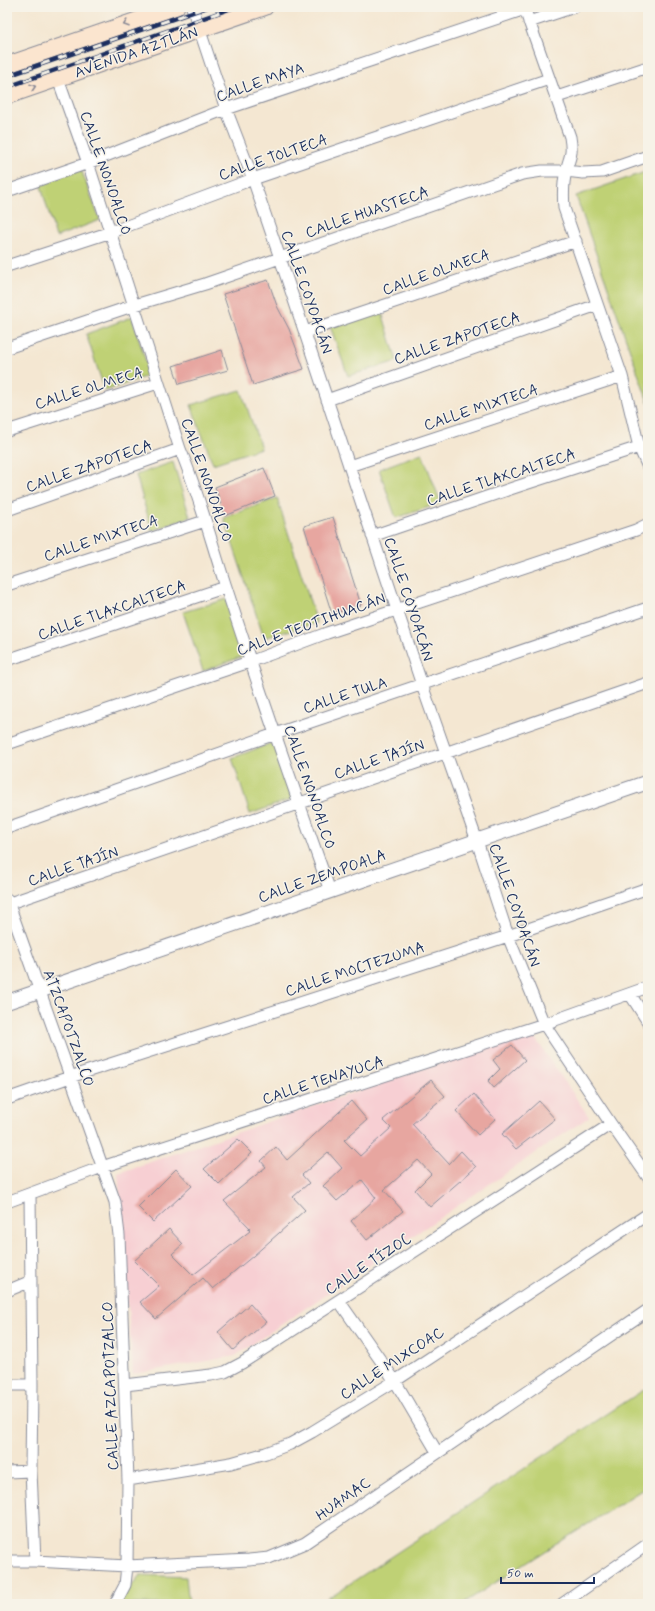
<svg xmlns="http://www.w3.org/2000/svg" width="655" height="1611" font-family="Mynerve,sans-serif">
	<rect width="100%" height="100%" fill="#f7f3e8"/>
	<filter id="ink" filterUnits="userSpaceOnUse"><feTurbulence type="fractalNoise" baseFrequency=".025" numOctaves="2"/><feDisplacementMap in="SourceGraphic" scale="8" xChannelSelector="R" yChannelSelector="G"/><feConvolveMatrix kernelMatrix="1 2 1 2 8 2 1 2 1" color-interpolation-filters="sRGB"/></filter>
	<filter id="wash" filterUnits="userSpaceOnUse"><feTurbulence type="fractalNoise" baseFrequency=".012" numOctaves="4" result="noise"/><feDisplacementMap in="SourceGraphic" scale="16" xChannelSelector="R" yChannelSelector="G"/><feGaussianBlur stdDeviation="0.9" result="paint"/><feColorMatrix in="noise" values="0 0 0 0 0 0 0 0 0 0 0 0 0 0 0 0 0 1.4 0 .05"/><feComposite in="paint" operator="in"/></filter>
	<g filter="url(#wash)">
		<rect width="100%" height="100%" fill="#f4e7d2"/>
		<path fill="#f7cfd3" d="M 531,1032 L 589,1117 L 235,1356 L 133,1374 L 118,1173 Z"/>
		<path fill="#bfd174" stroke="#6d8069" d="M 81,169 L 100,220 L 56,237 L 40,183 Z
			M 648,171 L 648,402 L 576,196 Z
			M 381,309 L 397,361 L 348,376 L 330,326 Z
			M 132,317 L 150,375 L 105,391 L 86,334 Z
			M 241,390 L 261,448 L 213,464 L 191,405 Z
			M 422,453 L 441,503 L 396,518 L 379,469 Z
			M 173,462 L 190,517 L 152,531 L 136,475 Z
			M 277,498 L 317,623 L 264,638 L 224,518 Z
			M 227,599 L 246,655 L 203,671 L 183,612 Z
			M 277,741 L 295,798 L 250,814 L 232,758 Z
			M 648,1387 L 648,1486 L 462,1604 L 319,1604 Z
			M 140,1575 L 186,1577 L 189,1604 L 118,1604 Z"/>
		<g id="blocks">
			<path fill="#e7a6a0" d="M 268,280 L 277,306 L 289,329 L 304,369 L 253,385 L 223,294 Z
				M 222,350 L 228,370 L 179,384 L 173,366 Z
				M 264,468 L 275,496 L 225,516 L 215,487 Z
				M 333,517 L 361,605 L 332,614 L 304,526 Z
				M 512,1045 L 525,1060 L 494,1088 L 488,1081 L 500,1069 L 493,1060 Z
				M 431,1080 L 445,1096 L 412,1124 L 449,1164 L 461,1151 L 476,1167 L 430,1207 L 415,1190 L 431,1174 L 418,1160 L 384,1190 L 403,1211 L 367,1240 L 351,1221 L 376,1198 L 362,1180 L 337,1201 L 323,1186 L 342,1168 L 328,1152 L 302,1175 L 309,1183 L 293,1197 L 305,1210 L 253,1256 L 213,1289 L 203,1278 L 156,1319 L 140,1302 L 159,1286 L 134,1261 L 169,1229 L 183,1244 L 172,1254 L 193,1275 L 250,1231 L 248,1229 L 250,1228 L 224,1201 L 266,1167 L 261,1161 L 276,1147 L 287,1160 L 351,1101 L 367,1120 L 344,1140 L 360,1156 L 391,1128 L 383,1120 Z
				M 474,1094 L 495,1119 L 478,1135 L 456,1111 Z
				M 539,1101 L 555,1119 L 516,1149 L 502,1134 Z
				M 238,1139 L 252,1153 L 219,1184 L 204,1169 Z
				M 176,1169 L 192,1186 L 153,1222 L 138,1207 Z
				M 250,1304 L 266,1322 L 233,1350 L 218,1332 Z"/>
		</g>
	</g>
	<g filter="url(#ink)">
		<use href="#blocks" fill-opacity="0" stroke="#888b98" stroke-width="1"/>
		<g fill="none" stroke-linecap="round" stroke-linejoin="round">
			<g stroke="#888b98" stroke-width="13">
				<path id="minor" d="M 192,7 L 226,109 L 253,179 L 280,258 L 422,685 L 477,841 L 508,936 L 544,1024 L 611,1124 L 648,1177
					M 524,7 L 570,137 C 573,155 570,155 566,171 C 563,183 563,196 564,208 L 622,376 L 639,447 L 648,467
					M 529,22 L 574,7
					M 58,79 L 88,163 L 180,449 C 199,494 211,541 226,587 C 259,689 294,790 330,891
					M 557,97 L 648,67
					M 7,191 L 88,163 L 226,109 L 525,9
					M 7,266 L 111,232 L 253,179 L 549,79
					M 305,332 L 576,241
					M 7,348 L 135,305 L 205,284 L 522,174 L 542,171 L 566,171 L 583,173 L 602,172 L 648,156
					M 327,400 L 597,305
					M 7,431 L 158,383
					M 349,466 L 622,376
					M 7,510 L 180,449
					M 372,536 L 516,487 L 639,447
					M 7,585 L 205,521
					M 7,660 L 226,587
					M 7,744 L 252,661 L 327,633 L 636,530 L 648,524
					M 7,828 L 275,734 L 648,608
					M 7,899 L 115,1202 L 119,1235 L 128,1480 L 127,1566 L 125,1585 L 115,1604
					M 7,904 L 648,683
					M 630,994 L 648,1022
					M 7,1099 L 70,1077 L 508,936 L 648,888
					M 30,1194 L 32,1385 L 31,1471 L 35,1561
					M 7,1202 L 102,1167 L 544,1024 L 648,987
					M 7,1291 L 31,1281
					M 339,1301 L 395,1381 L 437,1452
					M 7,1385 L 32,1385
					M 125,1385 L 211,1375 L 225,1372 L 242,1363 L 611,1124
					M 7,1472 L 31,1471
					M 128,1480 L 231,1463 L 266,1453 L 290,1444 L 312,1432 L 395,1381 L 648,1214
					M 7,1561 L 35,1561 L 127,1566 L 249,1560 L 269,1558 L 305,1543 L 648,1310
					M 562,1604 L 648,1544"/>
			</g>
			<g stroke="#888b98" stroke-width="16">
				<path id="tertiary" d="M 7,1002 L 648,782"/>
			</g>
			<g stroke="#888b98" stroke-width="18">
				<path id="secondary" d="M 7,65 L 176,7
					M 7,96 L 265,7"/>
			</g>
			<use href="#minor" stroke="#fff" stroke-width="11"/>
			<use href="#tertiary" stroke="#fff" stroke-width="14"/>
			<use href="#secondary" stroke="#fbe5cf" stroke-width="16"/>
			<g stroke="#1b2f5e" stroke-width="4.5">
				<path id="rail" d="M 7,76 L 207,7
					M 7,87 L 235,7"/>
			</g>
			<use href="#rail" stroke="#f7f3e8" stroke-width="3" stroke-dasharray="9" stroke-linecap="butt"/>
		</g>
		<defs><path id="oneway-chevron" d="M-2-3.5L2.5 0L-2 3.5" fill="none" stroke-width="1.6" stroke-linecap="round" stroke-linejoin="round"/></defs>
		<g stroke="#8b8a96">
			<use href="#oneway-chevron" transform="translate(126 24) rotate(161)"/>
			<use href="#oneway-chevron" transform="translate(33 87) rotate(-18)"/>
		</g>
	</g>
	<g text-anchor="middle" stroke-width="3" stroke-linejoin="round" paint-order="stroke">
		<g font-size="15" fill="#1b2f5e" stroke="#f7f3e8">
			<text transform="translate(136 52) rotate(-19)" y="5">AVENIDA AZTLÁN</text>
			<text transform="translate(260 82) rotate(-19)" y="5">CALLE MAYA</text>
			<text transform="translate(273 157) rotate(-19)" y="5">CALLE TOLTECA</text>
			<text transform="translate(106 173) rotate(71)" y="5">CALLE NONOALCO</text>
			<text transform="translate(367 212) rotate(-19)" y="5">CALLE HUASTECA</text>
			<text transform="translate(436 272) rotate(-19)" y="5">CALLE OLMECA</text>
			<text transform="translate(307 292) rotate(71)" y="5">CALLE COYOACÁN</text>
			<text transform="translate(457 338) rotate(-19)" y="5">CALLE ZAPOTECA</text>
			<text transform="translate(89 388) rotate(-17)" y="5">CALLE OLMECA</text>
			<text transform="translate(481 407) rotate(-18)" y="5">CALLE MIXTECA</text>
			<text transform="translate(89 466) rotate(-19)" y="5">CALLE ZAPOTECA</text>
			<text transform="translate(501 477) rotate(-18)" y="5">CALLE TLAXCALTECA</text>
			<text transform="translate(207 480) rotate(71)" y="5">CALLE NONOALCO</text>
			<text transform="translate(101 538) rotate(-18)" y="5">CALLE MIXTECA</text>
			<text transform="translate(409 599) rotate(72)" y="5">CALLE COYOACÁN</text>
			<text transform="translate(112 610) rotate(-19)" y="5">CALLE TLAXCALTECA</text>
			<text transform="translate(311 624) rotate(-20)" y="5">CALLE TEOTIHUACÁN</text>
			<text transform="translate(345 695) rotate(-18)" y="5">CALLE TULA</text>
			<text transform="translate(379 759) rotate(-19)" y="5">CALLE TAJÍN</text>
			<text transform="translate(310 787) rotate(71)" y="5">CALLE NONOALCO</text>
			<text transform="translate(73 866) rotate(-19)" y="5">CALLE TAJÍN</text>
			<text transform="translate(322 876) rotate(-19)" y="5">CALLE ZEMPOALA</text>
			<text transform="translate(515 905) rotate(71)" y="5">CALLE COYOACÁN</text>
			<text transform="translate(355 969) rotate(-18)" y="5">CALLE MOCTEZUMA</text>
			<text transform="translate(69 1028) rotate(70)" y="5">ATZCAPOTZALCO</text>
			<text transform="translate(323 1080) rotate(-18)" y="5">CALLE TENAYUCA</text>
			<text transform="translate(368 1264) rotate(-33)" y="5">CALLE TÍZOC</text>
			<text transform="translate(392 1363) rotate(-33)" y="5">CALLE MIXCOAC</text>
			<text transform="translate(110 1386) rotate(-92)" y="5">CALLE AZCAPOTZALCO</text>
			<text transform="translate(343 1499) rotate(-35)" y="5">HUAMAC</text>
		</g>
	</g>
	<rect width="655" height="1611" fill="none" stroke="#f7f3e8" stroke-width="24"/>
	<path d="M501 1577v6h93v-6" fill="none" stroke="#1b2f5e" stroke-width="2"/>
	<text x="507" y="1577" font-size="12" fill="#1b2f5e" stroke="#f7f3e8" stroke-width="3" paint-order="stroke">50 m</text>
</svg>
